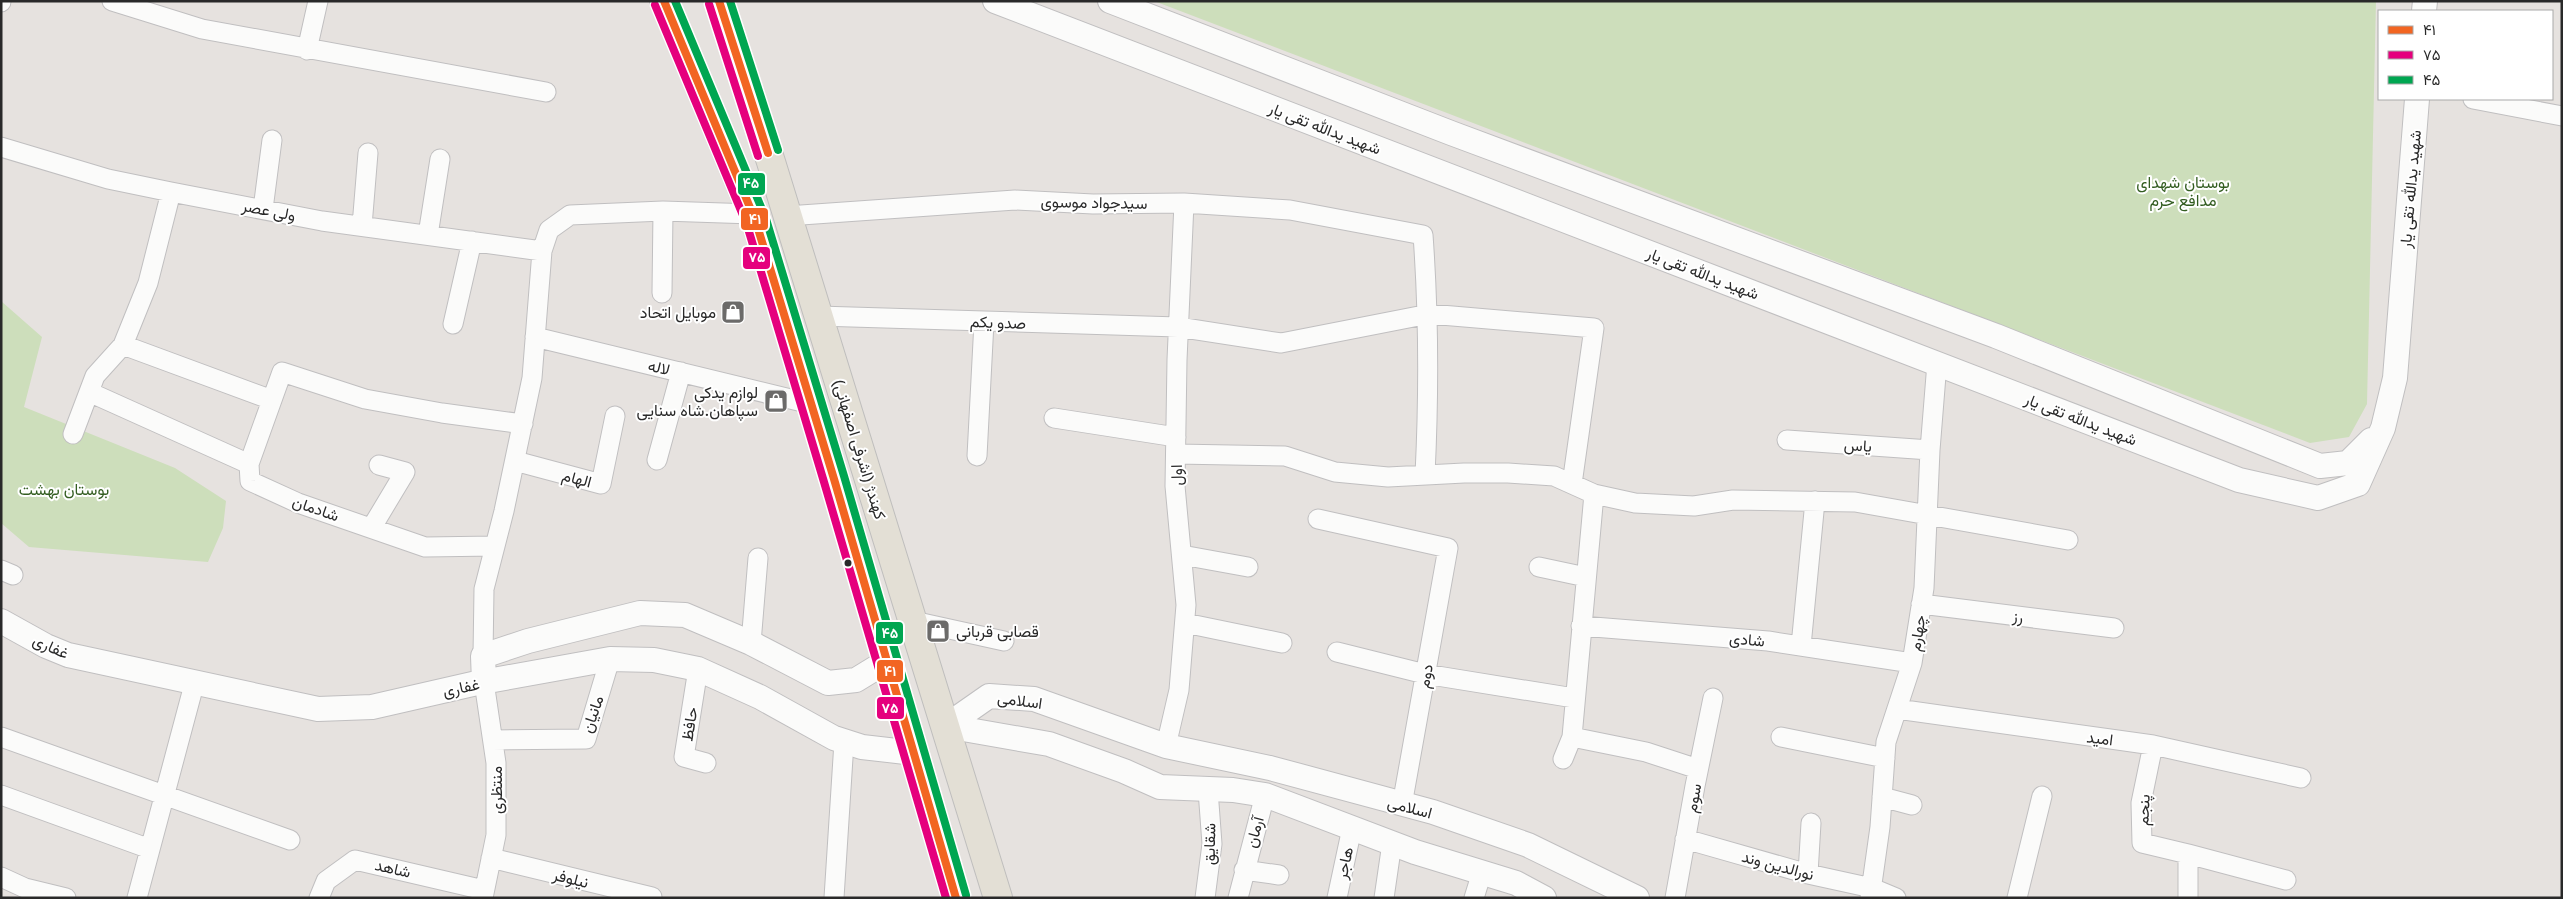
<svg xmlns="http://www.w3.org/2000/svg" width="2563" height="899" font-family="'Golos Text',Vazirmatn,sans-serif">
	<rect width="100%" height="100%" fill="#e6e2df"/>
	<path fill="#cddebb" d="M 1154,1 L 2376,1 L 2367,404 L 2349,437 L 2310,443 Z
		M 1,301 L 42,337 L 24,407 L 175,468 L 226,501 L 223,528 L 208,562 L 29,547 L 1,523 Z"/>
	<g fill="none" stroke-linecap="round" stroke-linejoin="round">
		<g stroke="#c0bfc0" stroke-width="21">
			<path id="minor" d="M 112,1 L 202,29 L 546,92
				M 1,2 L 1,1
				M 307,50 L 318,1
				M 2473,99 L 2562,116
				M 1,147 L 108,179 L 171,192 L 322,221 L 542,251
				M 263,209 L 272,140
				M 787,216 L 1015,200 L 1093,204 L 1184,203 L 1290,210 L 1423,235 C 1429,317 1429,393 1425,475
				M 362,226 L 368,153
				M 428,235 L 440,159
				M 662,293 L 663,211
				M 818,316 L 1178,327 L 1281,343 L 1429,314 L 1594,328 L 1572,484
				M 453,324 L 472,241
				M 535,337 L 811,404
				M 123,345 L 272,400
				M 89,392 L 249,464
				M 1054,418 L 1176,437
				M 73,434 L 95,376 L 123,345 L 148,283 L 171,192
				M 1787,440 L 1930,450
				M 1176,454 L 1285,456 L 1335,472 L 1388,477 L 1464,473 L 1508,473 L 1554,476 L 1594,494 L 1635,503 L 1694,506 L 1733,500 L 1855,502 L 2068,540
				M 977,456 L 984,322
				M 657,460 L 681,372
				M 515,461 L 601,484 L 615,416
				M 1318,519 L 1448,548 L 1402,805
				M 372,527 L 405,472 L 379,465
				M 495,546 L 425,547 L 298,503 L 250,481 L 249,464 L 282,372 L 365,399 L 442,413 L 523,424
				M 1182,555 L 1248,567
				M 1539,567 L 1586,577
				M 1,570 L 13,575
				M 1921,604 L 2114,628
				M 913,621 L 1004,641
				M 1185,623 L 1282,643
				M 1581,626 L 1768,641 L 1912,663
				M 751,643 L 758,558
				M 1801,646 L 1815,501
				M 1337,652 L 1425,674 L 1574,698
				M 483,656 L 484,589 L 504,511 L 532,378 L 542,251 L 549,230 L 570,215 L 663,211 L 753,214
				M 698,669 L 684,757 L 706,763
				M 1897,709 L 2153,745 L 2301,778
				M 1,737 L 290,840
				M 1572,737 L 1646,752 L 1698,769
				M 1781,737 L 1885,758
				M 493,740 L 586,739 L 610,659
				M 2153,745 L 2141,803 L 2142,843 L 2188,854 L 2188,898
				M 1166,746 L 1179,690 L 1186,605 L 1175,486 L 1177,360 L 1184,203
				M 1563,759 L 1572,737 L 1594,494
				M 1,795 L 150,849
				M 1882,797 L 1912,805
				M 1685,839 L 1808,874 L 1872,888 L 1896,898
				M 2188,854 L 2286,880
				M 491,858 L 652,897
				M 1244,870 L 1279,875
				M 1808,874 L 1811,823
				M 1,877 L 25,888 L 66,898
				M 137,898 L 195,681
				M 319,898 L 326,881 L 355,860 L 484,890
				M 483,898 L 496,835 L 496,763 L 484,682
				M 834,898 L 844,742
				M 1205,898 L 1212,844 L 1208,790
				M 1238,898 L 1265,795
				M 1337,898 L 1352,828
				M 1384,898 L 1392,843
				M 1474,898 L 1482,872
				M 1675,898 L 1695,786 L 1713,698
				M 1870,898 L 1880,827 L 1886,742 L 1912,663 L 1924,588 L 1930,450 L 1937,363
				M 2017,898 L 2042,796"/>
		</g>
		<g stroke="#c0bfc0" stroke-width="26">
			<path id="tertiary" d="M 995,1 L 2239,480 L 2318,498 L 2358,484 L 2383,428 L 2395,378 L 2417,99
				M 1110,1 L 1451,133 L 1996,336 L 2320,466 L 2348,463 L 2371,440
				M 2424,11 L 2425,1
				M 1,621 L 46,646 L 68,655 L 318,709 L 372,707 L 477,683 L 610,659 L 654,660 L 698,669 L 760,697 L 834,738 L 862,747 L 914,753
				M 484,682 L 483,656 L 528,641 L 640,613 L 685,615 L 751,643 L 828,683 L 856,680 L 887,661
				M 946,726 L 989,696 L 1034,699 L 1166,746 L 1270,768 L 1433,812 L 1528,845 L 1637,898
				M 946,726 L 1049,744 L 1124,771 L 1160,787 L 1233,790 L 1265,795 L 1415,852 L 1516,883 L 1544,898"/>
		</g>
		<g stroke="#bfbebd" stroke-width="30">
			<path id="primary" d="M 664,1 L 756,222 L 834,479 L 956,898
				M 719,1 L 771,162 L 998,898"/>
		</g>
		<use href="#minor" stroke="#fbfbfa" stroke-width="19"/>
		<use href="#tertiary" stroke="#fbfbfa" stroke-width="24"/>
		<use href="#primary" stroke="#e3dfd5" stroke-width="28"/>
		<g stroke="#fff" stroke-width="11">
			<path id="bus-1" d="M 664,1 L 756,222 L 834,479 L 956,898
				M 719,1 L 768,153"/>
		</g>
		<g stroke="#fff" stroke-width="11">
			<path id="bus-2" d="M 709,4 L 758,156
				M 655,5 L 747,225 L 824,482 L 946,898"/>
		</g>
		<g stroke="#fff" stroke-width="11">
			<path id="bus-3" d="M 675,1 L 766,219 L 844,476 L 966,895
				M 730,1 L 778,150"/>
		</g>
		<use href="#bus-1" stroke="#f26522" stroke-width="8"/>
		<use href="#bus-2" stroke="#e5007d" stroke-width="8"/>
		<use href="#bus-3" stroke="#00a651" stroke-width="8"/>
	</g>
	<defs>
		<g id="shop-square" transform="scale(1.25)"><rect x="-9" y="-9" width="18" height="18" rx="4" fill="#6b6a69" stroke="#fff"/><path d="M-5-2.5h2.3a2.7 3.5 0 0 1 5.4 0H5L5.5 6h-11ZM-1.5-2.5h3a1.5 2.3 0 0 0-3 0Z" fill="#fff"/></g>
	</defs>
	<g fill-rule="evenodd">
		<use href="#shop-square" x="733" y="312"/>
		<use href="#shop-square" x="776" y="401"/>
		<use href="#shop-square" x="938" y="631"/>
	</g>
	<circle fill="#292929" stroke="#fff" stroke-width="2" cx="848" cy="563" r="4.5"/>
	<g text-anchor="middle" stroke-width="4" stroke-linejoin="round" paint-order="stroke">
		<g font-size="16" fill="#292929" stroke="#fff">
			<text transform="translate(1325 128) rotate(21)" y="6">شهید یدالله تقی یار</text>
			<text transform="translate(2410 189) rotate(-85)" y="6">شهید یدالله تقی یار</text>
			<text transform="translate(1094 202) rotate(1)" y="6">سیدجواد موسوی</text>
			<text transform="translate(269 210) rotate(11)" y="6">ولی عصر</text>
			<text transform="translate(1703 273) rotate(21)" y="6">شهید یدالله تقی یار</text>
			<text transform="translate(998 322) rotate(2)" y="6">صدو یکم</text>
			<text transform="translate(659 367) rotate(14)" y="6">لاله</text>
			<text transform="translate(2081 419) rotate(21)" y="6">شهید یدالله تقی یار</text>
			<text transform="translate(1858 445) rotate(4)" y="6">یاس</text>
			<text transform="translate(860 449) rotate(73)" y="6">کهندژ (اشرفی اصفهانی)</text>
			<text transform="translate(1176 475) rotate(-91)" y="6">اول</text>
			<text transform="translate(577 478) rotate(15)" y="6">الهام</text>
			<text transform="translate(316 508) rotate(19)" y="6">شادمان</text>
			<text transform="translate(2018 616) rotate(7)" y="6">رز</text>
			<text transform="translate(1917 633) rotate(-81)" y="6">چهارم</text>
			<text transform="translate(1747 639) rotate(5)" y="6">شادی</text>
			<text transform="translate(51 646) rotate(24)" y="6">غفاری</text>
			<text transform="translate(1425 676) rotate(-80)" y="6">دوم</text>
			<text transform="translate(461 687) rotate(-12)" y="6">غفاری</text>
			<text transform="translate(1020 700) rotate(8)" y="6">اسلامی</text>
			<text transform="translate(592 714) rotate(-71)" y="6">مانیان</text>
			<text transform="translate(689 724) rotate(-81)" y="6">حافظ</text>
			<text transform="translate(2100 738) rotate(7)" y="6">امید</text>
			<text transform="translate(496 790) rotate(-90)" y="6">منتظری</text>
			<text transform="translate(1693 798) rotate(-80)" y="6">سوم</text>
			<text transform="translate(1410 807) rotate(15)" y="6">اسلامی</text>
			<text transform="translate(2143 810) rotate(-87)" y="6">پنجم</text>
			<text transform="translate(1254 832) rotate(-75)" y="6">آرمان</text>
			<text transform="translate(1209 844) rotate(-89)" y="6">شقایق</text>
			<text transform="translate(1344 863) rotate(-78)" y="6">هاجر</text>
			<text transform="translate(1778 865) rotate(15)" y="6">نورالدین وند</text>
			<text transform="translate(393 868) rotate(13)" y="6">شاهد</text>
			<text transform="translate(571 878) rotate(14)" y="6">نیلوفر</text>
		</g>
		<g font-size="16" fill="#335d21" stroke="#fff">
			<text x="2183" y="188">بوستان شهدای<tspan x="2183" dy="18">مدافع حرم</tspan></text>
			<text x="64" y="495">بوستان بهشت</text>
		</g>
		<g font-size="16" fill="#292929" stroke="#fff" text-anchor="end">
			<text x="716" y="318">موبایل اتحاد</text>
			<text x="758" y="398">لوازم یدکی<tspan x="758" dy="18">سپاهان.شاه سنایی</tspan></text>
			<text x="956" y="637" text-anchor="start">قصابی قربانی</text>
		</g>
	</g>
	<g stroke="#fff" stroke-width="2">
		<rect x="737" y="172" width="29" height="24" rx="5" fill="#00a651"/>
		<rect x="740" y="207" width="29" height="24" rx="5" fill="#f26522"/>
		<rect x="742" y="246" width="29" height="24" rx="5" fill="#e5007d"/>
		<rect x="875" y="621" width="29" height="24" rx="5" fill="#00a651"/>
		<rect x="876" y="659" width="28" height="24" rx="5" fill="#f26522"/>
		<rect x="876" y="696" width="29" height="24" rx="5" fill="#e5007d"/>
	</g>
	<g font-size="14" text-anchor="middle" font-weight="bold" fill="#fff">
		<text x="751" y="188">۴۵</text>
		<text x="755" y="224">۴۱</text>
		<text x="757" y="262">۷۵</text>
		<text x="890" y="638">۴۵</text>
		<text x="890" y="676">۴۱</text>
		<text x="890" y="713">۷۵</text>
	</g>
	<rect width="2563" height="899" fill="none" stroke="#292929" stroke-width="5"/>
	<rect x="2378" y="10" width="175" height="90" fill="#ffffff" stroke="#a9a9a9"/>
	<rect x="2388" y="26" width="25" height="8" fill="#f26522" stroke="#a9a9a9"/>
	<text x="2423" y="35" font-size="15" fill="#292929">۴۱</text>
	<rect x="2388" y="51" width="25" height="8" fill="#e5007d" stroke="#a9a9a9"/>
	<text x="2423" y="60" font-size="15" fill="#292929">۷۵</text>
	<rect x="2388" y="76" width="25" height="8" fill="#00a651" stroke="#a9a9a9"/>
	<text x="2423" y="85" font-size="15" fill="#292929">۴۵</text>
</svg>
